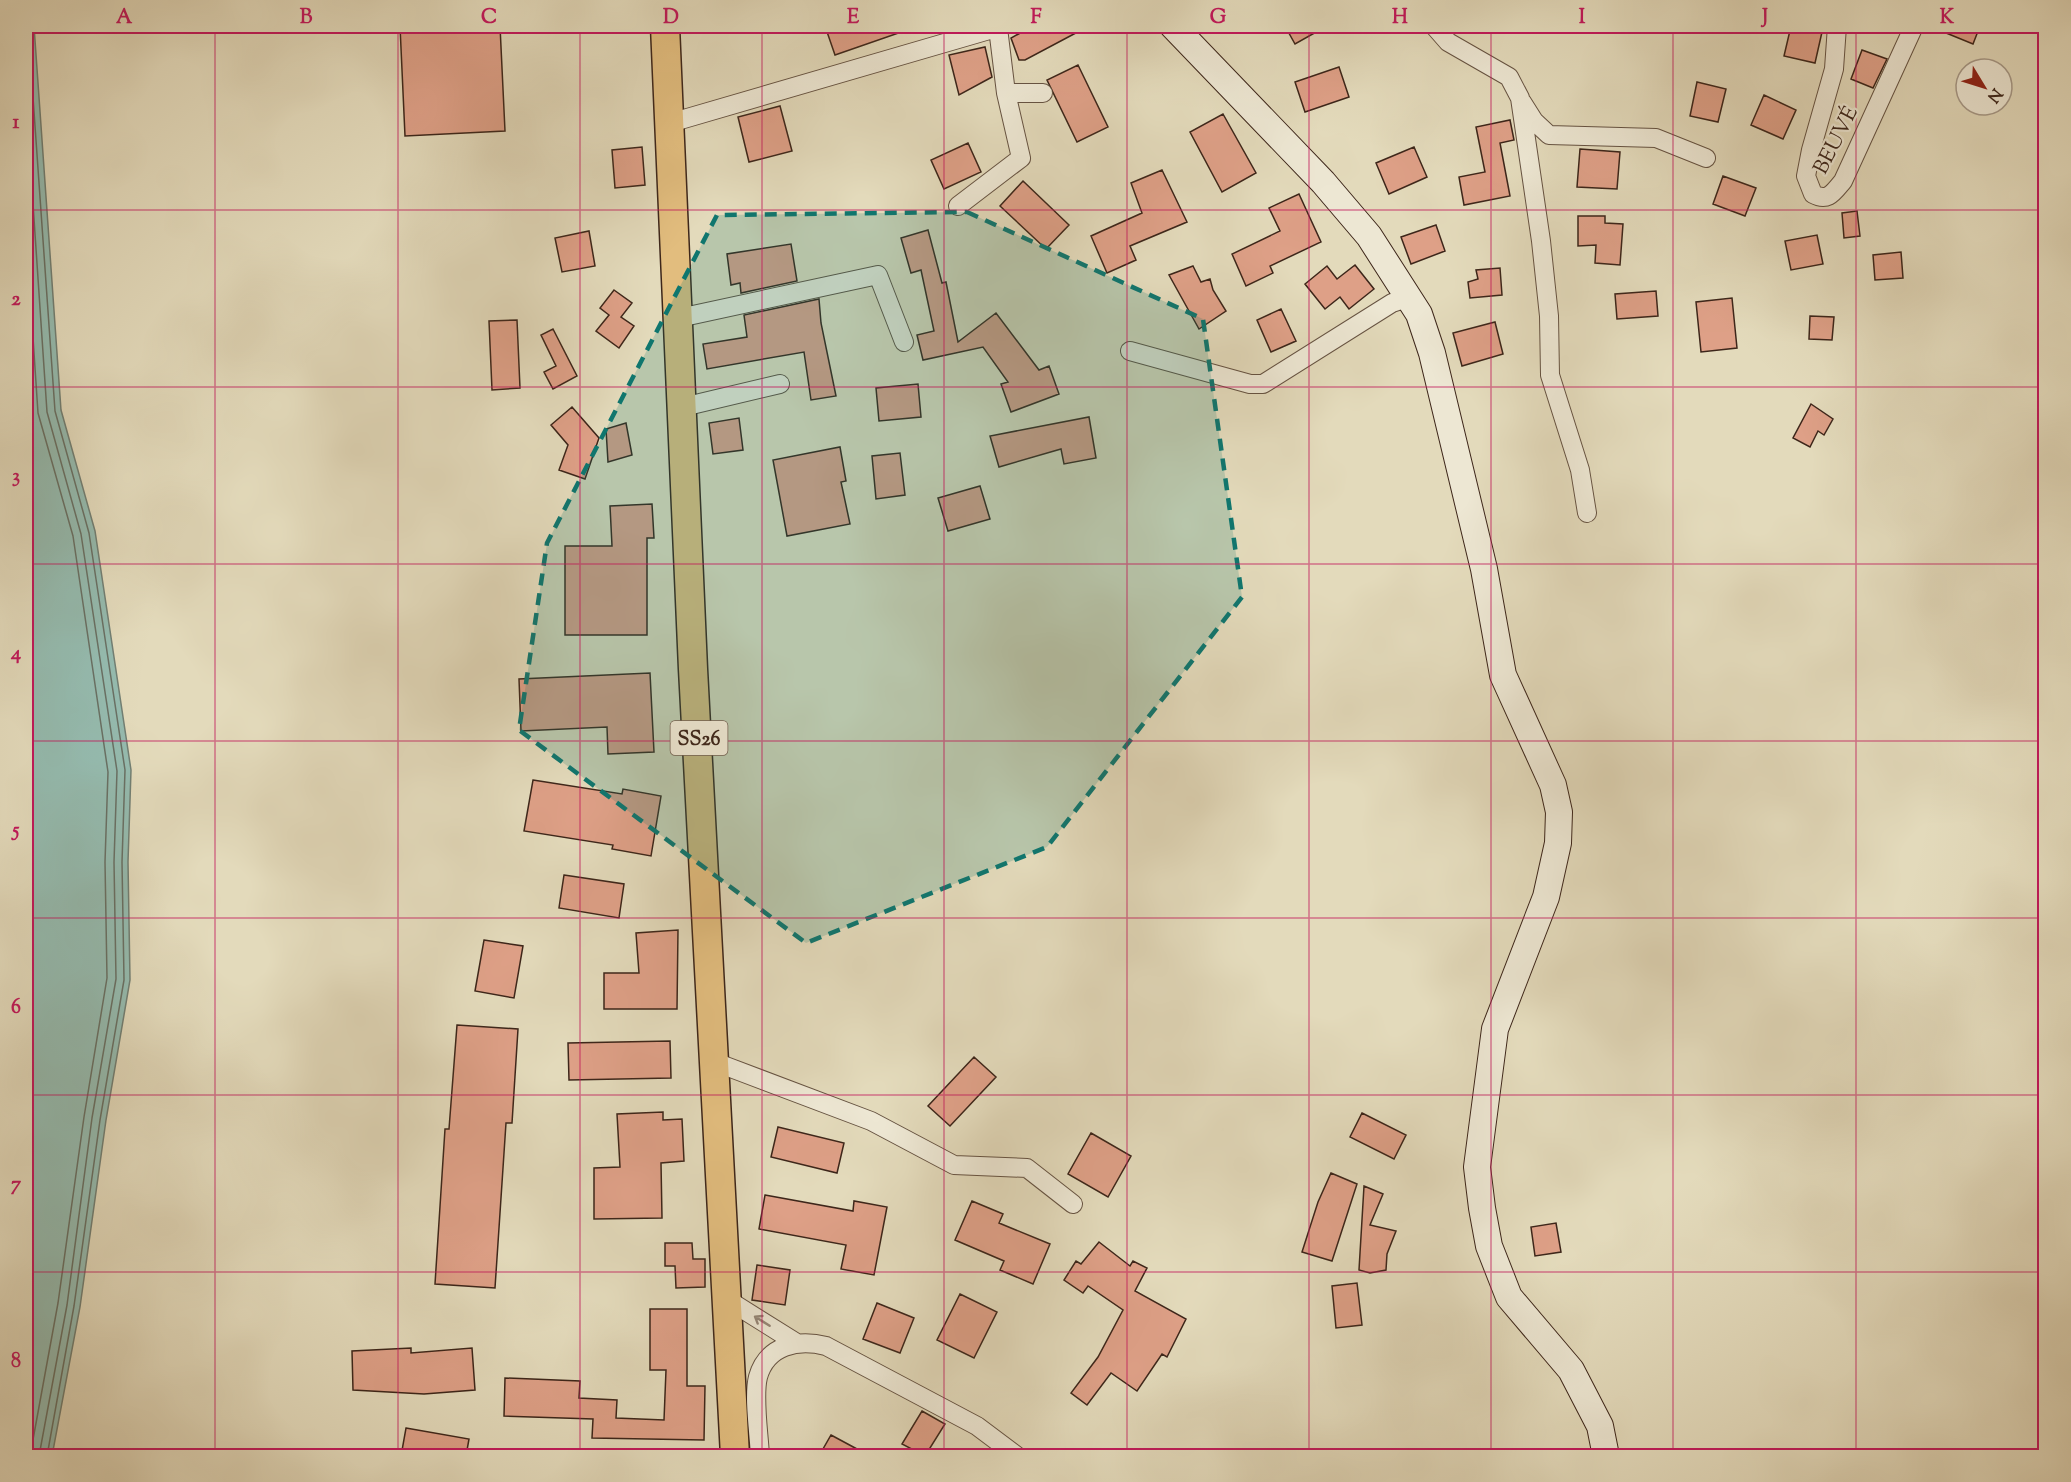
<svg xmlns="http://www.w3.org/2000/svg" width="2071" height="1482" font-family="'Sorts Mill Goudy',serif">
	<rect width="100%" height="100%" fill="#e3dabb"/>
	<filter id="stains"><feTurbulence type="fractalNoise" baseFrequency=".00333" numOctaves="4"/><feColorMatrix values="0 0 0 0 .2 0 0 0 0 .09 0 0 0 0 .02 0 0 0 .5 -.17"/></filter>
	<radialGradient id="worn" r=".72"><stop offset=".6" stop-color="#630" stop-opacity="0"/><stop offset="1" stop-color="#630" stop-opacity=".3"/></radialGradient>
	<path fill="#95bbaf" stroke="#727f73" stroke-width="1.5" d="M 26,26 L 34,26 L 61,410 L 95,531 L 131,770 L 128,862 L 130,980 L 106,1120 L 80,1307 L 52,1456 L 26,1456 Z"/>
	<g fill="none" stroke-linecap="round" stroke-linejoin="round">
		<path stroke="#697064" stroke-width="1.5" d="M 28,26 L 55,411 L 89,533 L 125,770 L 122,862 L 124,980 L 100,1120 L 74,1306 L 47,1456
			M 26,100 L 47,412 L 81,534 L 117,771 L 114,862 L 116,979 L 92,1118 L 67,1305 L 39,1456
			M 26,232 L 38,413 L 73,536 L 108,772 L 105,862 L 107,978 L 84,1117 L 58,1303 L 30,1456"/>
	</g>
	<path fill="#dea087" stroke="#3d261a" stroke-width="1.5" d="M 400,26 L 500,26 L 505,131 L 405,136 Z
		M 825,26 L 913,26 L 913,28 L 835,55 Z
		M 1033,26 L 1089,26 L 1025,60 L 1019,60 L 1011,38 Z
		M 1285,26 L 1327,26 L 1295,44 Z
		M 1791,26 L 1822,32 L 1815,63 L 1784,56 Z
		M 1929,26 L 1980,26 L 1973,44 Z
		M 985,47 L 992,77 L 959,95 L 949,55 Z
		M 1862,50 L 1887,59 L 1873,88 L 1851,79 Z
		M 1078,65 L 1108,127 L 1077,142 L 1047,80 Z
		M 1339,67 L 1349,97 L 1305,112 L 1295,82 Z
		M 1697,82 L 1726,89 L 1718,122 L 1690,116 Z
		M 1764,95 L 1796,110 L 1783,139 L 1751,125 Z
		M 780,106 L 792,151 L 749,162 L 738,117 Z
		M 1223,114 L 1256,173 L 1222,192 L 1190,132 Z
		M 1510,120 L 1514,140 L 1500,143 L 1510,196 L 1464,205 L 1459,177 L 1485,172 L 1476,127 Z
		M 968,143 L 981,172 L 944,189 L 931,160 Z
		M 642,147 L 645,185 L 615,188 L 612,150 Z
		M 1414,147 L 1427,177 L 1389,194 L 1376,163 Z
		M 1580,149 L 1620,152 L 1617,189 L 1577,187 Z
		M 1162,170 L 1187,222 L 1130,246 L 1136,260 L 1107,273 L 1091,236 L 1142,213 L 1131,183 Z
		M 1723,176 L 1756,188 L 1745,216 L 1713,204 Z
		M 1023,181 L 1069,225 L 1046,249 L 1000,206 Z
		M 1299,194 L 1321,242 L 1270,266 L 1273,273 L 1246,286 L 1232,254 L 1280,231 L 1269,208 Z
		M 1857,211 L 1860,236 L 1844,238 L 1842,213 Z
		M 1578,216 L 1605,216 L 1605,223 L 1623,224 L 1620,265 L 1595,263 L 1596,245 L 1578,246 Z
		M 1436,225 L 1445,251 L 1411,264 L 1401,237 Z
		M 928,230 L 942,283 L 946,282 L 958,342 L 996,313 L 1039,370 L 1049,366 L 1059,394 L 1011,412 L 1001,384 L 1008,382 L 983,347 L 923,360 L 917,335 L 934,331 L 921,270 L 911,273 L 901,238 Z
		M 589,231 L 595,266 L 562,272 L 555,238 Z
		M 1817,235 L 1823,264 L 1791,270 L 1785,241 Z
		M 791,244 L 797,281 L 741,293 L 740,283 L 731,285 L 727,254 Z
		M 1901,252 L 1903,278 L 1875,280 L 1873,255 Z
		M 1355,265 L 1374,289 L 1349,309 L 1340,297 L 1325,309 L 1305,284 L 1327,266 L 1337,279 Z
		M 1193,266 L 1201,282 L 1210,279 L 1213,290 L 1226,311 L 1199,329 L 1169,275 Z
		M 1500,268 L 1502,295 L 1470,298 L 1468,282 L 1478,279 L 1476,270 Z
		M 614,290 L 632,303 L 621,317 L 634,326 L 619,348 L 596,331 L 609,315 L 600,308 Z
		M 1656,291 L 1658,316 L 1617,319 L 1615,294 Z
		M 1732,298 L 1737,348 L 1701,352 L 1696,302 Z
		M 819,299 L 821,323 L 836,396 L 811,400 L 804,352 L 707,369 L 703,344 L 747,337 L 744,315 Z
		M 1281,309 L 1296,341 L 1271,352 L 1257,320 Z
		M 1810,316 L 1834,317 L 1832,340 L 1809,339 Z
		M 517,320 L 520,388 L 492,390 L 489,321 Z
		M 1495,322 L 1503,354 L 1462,366 L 1453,333 Z
		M 553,329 L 577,376 L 553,389 L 544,372 L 556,366 L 541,335 Z
		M 918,384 L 921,417 L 879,421 L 876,388 Z
		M 1811,404 L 1833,419 L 1824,435 L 1818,431 L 1810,447 L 1793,438 Z
		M 572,407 L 599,438 L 585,479 L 559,470 L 568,445 L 551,425 Z
		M 1089,417 L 1096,458 L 1064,464 L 1061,449 L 999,467 L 990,436 Z
		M 739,418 L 743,450 L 713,454 L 709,423 Z
		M 626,423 L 632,455 L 608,462 L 606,429 Z
		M 840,447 L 846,481 L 841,482 L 850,524 L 787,536 L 773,460 Z
		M 900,453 L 905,495 L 876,499 L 872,456 Z
		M 980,486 L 990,519 L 948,531 L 938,498 Z
		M 652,504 L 654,538 L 647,538 L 647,635 L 565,635 L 565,546 L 612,546 L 610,506 Z
		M 650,673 L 654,752 L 608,754 L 607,727 L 521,731 L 519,679 Z
		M 533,780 L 622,794 L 623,789 L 661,796 L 651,856 L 612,849 L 613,845 L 524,831 Z
		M 564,875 L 624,884 L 619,918 L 559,908 Z
		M 678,930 L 677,1009 L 604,1009 L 604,973 L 639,973 L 636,933 Z
		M 484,940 L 523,946 L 514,998 L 475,991 Z
		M 457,1025 L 518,1029 L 512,1123 L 506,1123 L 495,1288 L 435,1284 L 445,1129 L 449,1129 Z
		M 670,1041 L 671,1078 L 569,1080 L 568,1043 Z
		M 974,1057 L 996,1077 L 950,1126 L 928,1106 Z
		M 663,1112 L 663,1120 L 682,1119 L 684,1161 L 661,1163 L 662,1218 L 594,1219 L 594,1168 L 620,1167 L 617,1114 Z
		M 1362,1113 L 1406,1135 L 1394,1159 L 1350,1137 Z
		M 778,1127 L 844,1143 L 837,1173 L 771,1157 Z
		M 1091,1133 L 1131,1156 L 1108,1197 L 1068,1174 Z
		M 1331,1173 L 1357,1184 L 1332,1261 L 1302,1252 L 1318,1202 Z
		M 1364,1186 L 1383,1194 L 1370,1225 L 1396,1231 L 1387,1254 L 1386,1270 L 1370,1273 L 1359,1270 Z
		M 765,1195 L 853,1211 L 854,1201 L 887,1207 L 874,1275 L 841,1269 L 846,1245 L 759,1229 Z
		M 972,1201 L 1003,1214 L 999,1223 L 1050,1244 L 1033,1284 L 1000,1270 L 1004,1261 L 955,1240 Z
		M 1556,1223 L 1561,1252 L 1535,1256 L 1531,1227 Z
		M 1099,1242 L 1130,1266 L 1133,1261 L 1147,1268 L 1135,1291 L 1186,1319 L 1167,1357 L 1162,1354 L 1137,1391 L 1111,1373 L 1087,1405 L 1071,1393 L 1098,1357 L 1123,1310 L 1088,1286 L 1083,1293 L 1064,1280 L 1076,1261 L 1081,1264 Z
		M 665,1243 L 692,1243 L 693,1259 L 705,1259 L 705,1287 L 676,1288 L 675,1266 L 665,1266 Z
		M 757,1265 L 790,1270 L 785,1305 L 752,1300 Z
		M 1357,1283 L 1362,1325 L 1336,1328 L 1332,1286 Z
		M 960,1294 L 997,1312 L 974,1358 L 937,1340 Z
		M 877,1303 L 914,1318 L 900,1353 L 863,1339 Z
		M 650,1309 L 687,1309 L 687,1386 L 705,1386 L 704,1440 L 592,1438 L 593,1419 L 504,1416 L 505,1378 L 580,1381 L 579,1398 L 617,1400 L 616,1418 L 664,1420 L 666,1370 L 650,1370 Z
		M 411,1348 L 411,1353 L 472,1348 L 475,1390 L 424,1394 L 353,1390 L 352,1351 Z
		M 922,1411 L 945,1424 L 925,1456 L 902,1444 Z
		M 406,1428 L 469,1439 L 466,1456 L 401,1456 Z
		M 831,1435 L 870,1456 L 819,1456 Z"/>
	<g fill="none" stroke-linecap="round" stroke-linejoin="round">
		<g stroke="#665342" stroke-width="20">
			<path id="street" d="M 1434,26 L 1448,42 L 1509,77 L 1520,98 L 1541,241 L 1549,316 L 1550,375 L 1580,470 L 1587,513
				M 1837,26 L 1834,69 L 1811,150 L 1806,176 L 1813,194 C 1828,202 1833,193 1843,181 L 1914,26
				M 1006,93 L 1043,93
				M 1522,102 L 1534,121 L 1549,135 L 1656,138 L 1706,158
				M 670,123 L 1003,26
				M 958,206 L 1021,158 L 1006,93 L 998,28
				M 679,318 L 878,275 L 904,342
				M 1130,351 L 1250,384 L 1263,384 L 1392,303 L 1410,297
				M 683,407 L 780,384
				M 715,1062 L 871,1121 L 954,1165 L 1027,1168 L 1073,1204
				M 728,1300 L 795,1342
				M 760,1456 C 759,1434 753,1397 758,1377 C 767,1345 798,1339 826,1346 L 977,1426 L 1017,1456"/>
		</g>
		<g stroke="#3d261a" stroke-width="28">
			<path id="secondary" d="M 1173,26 L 1323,182 L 1369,236 L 1419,314 L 1432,353 L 1484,569 L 1503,675 L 1553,785 L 1559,812 L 1558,843 L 1546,897 L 1495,1029 L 1477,1167 L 1482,1208 L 1489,1246 L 1509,1297 L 1571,1370 L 1600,1426 L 1606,1456"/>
		</g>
		<g stroke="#3d261a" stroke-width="31">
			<path id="primary" d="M 665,26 L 693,669 L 735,1456"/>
		</g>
		<use href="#street" stroke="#ede7d3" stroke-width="18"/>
		<use href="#secondary" stroke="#ede7d3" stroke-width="26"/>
		<use href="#primary" stroke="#e2bd7e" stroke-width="28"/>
	</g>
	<defs><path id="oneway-shaft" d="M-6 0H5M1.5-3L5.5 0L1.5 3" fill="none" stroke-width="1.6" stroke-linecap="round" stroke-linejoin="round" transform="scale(1.5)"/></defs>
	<use stroke="#958676" href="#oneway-shaft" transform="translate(762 1321) rotate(-148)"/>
	<path fill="#0f766e" fill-opacity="0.2" stroke="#0f766e" stroke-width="4.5" stroke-dasharray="12 8" stroke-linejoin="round" d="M 967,212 L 1203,319 L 1242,597 L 1047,847 L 806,943 L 519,730 L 547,543 L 717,215 Z"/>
	<path fill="none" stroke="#c2185b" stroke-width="1.5" stroke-opacity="0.55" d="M 215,26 L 215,1456M 398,26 L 398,1456M 580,26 L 580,1456M 762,26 L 762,1456M 944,26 L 944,1456M 1127,26 L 1127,1456M 1309,26 L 1309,1456M 1491,26 L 1491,1456M 1673,26 L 1673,1456M 1856,26 L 1856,1456M 26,210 L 2046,210M 26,387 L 2046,387M 26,564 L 2046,564M 26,741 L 2046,741M 26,918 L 2046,918M 26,1095 L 2046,1095M 26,1272 L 2046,1272"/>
	<g text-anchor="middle" stroke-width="4.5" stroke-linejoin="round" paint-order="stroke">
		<rect fill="#ede7d3" stroke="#726052" stroke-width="1.5" x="670.5" y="721" width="57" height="34" rx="4.5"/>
		<g font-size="20" font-weight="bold" fill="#3d261a">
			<text x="699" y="745">SS26</text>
		</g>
		<g font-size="21" fill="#3d261a" stroke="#ede7d3">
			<text transform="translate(1835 140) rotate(-63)" y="7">BEUVÉ</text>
		</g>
	</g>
	<rect width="2071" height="1482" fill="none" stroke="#e3dabb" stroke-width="66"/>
	<g transform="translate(1984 87) rotate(128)"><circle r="28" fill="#ede7d3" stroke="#a79a89" stroke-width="1.5"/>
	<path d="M0-4.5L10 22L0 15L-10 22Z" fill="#8f2418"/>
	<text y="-9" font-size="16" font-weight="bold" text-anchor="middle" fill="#3d261a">N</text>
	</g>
	<rect x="33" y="33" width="2005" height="1416" fill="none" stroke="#c2185b" stroke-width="2"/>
	<g font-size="20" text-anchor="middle" font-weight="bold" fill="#c2185b">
		<text x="124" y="23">A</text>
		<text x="306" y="23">B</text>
		<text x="489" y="23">C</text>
		<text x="671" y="23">D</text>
		<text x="853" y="23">E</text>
		<text x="1036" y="23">F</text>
		<text x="1218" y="23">G</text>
		<text x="1400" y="23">H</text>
		<text x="1582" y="23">I</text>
		<text x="1765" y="23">J</text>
		<text x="1947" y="23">K</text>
		<text x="16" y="128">1</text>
		<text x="16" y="305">2</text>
		<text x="16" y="482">3</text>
		<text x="16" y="659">4</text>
		<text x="16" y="836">5</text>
		<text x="16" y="1013">6</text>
		<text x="16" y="1190">7</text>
		<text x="16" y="1367">8</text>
	</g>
	<rect width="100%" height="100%" filter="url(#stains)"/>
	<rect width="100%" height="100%" fill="url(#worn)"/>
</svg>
